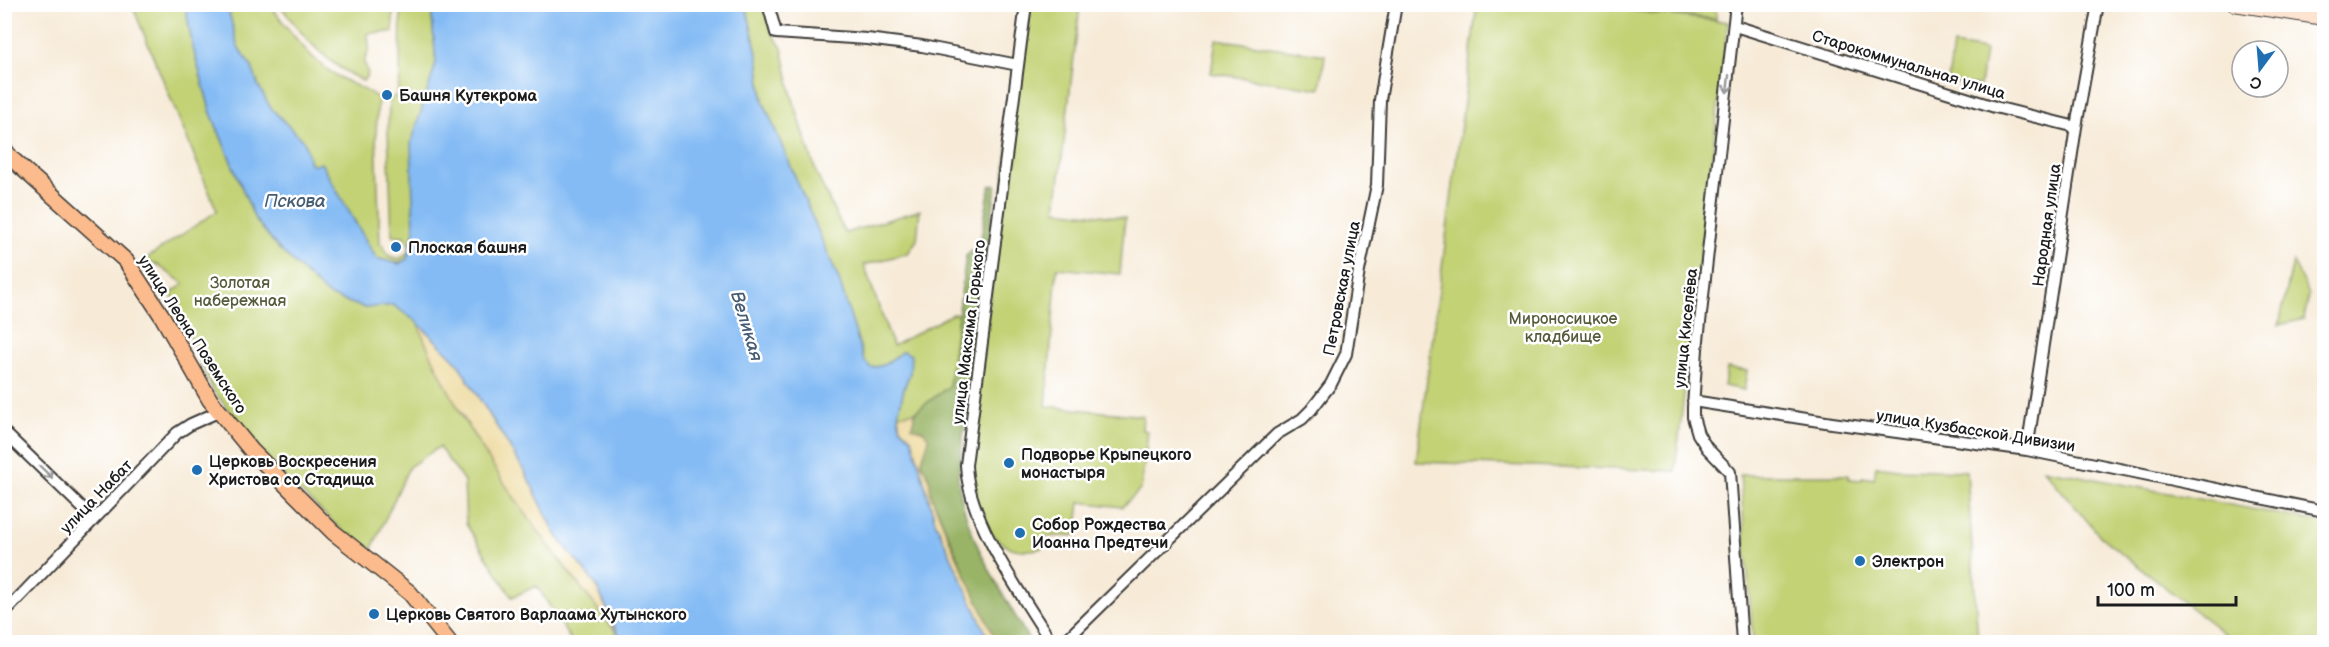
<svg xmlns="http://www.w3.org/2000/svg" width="2329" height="647" font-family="'Balsamiq Sans',sans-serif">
	<rect width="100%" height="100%" fill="#fff"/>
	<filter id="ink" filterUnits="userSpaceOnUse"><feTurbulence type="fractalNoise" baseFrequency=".0167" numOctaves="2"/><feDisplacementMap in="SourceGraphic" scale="12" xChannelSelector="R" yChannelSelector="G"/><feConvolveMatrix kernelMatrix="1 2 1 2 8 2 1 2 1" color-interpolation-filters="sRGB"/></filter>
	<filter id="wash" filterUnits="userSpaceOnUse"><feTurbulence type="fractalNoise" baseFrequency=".008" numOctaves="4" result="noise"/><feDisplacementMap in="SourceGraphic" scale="24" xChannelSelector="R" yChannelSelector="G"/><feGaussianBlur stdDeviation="1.35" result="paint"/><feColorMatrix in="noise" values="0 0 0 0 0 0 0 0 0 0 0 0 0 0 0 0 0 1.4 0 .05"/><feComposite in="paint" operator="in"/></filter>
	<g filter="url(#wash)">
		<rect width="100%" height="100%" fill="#f7ebd8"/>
		<path fill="#c2d274" stroke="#6f7748" stroke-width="1.5" d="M 132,5 L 185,5 L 193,48 L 211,113 L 255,219 L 279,249 L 328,295 L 365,308 L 393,305 L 417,322 L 463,419 L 478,442 L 559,560 L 617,633 L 622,642 L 572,642 L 537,586 L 512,597 L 466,524 L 464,481 L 439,447 L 409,467 L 369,555 L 277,470 L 213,390 L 171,293 L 184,284 L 156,264 L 144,260 L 217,211 Z
			M 227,5 L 270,5 C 289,30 309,59 337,76 C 350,84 366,89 378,98 L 376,134 L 380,244 L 383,245 C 385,255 391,259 401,258 L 408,252 L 407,259 C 395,266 389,261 376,258 L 316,165 L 309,163 L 307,154 L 270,107 L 258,85 L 252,67 L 238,47 Z
			M 280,5 L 393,5 L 393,32 L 368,33 L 369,49 L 364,62 L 368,74 L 363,81 C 327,64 303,37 280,5 Z
			M 401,5 L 431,5 L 436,63 L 412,143 L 414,231 L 409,248 L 409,243 L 404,236 L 392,235 L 388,130 L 389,101 L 397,94 L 400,78 Z
			M 746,5 L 764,5 L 772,33 L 782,48 L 792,96 L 817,175 L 845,233 L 920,210 L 917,240 L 908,253 L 864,265 L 893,346 L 952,314 L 958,314 L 949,386 L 915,412 L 898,415 L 904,388 L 910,373 L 903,351 L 884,365 L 871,368 L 864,360 L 839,280 L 763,101 L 758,58 Z
			M 1024,5 L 1080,5 L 1056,210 L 1125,218 L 1120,274 L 1057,268 L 1046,406 L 1143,416 L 1142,430 L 1148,431 L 1141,489 L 1122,507 L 1080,502 L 1076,535 L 1043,537 L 1042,548 C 987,562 977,508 970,467 Z
			M 1477,5 L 1582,5 L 1728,22 L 1675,471 L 1416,462 Z
			M 1599,5 L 1716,5 L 1716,19 Z
			M 1216,39 L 1325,55 L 1320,89 L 1211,73 Z
			M 1953,45 L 1985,50 L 1980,86 L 1948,81 Z
			M 2293,262 L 2309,294 L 2304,319 L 2279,325 Z
			M 1727,368 L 1747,371 L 1744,390 L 1724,386 Z
			M 1876,466 L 1898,469 L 1967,471 L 1978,642 L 1753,642 L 1740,475 L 1849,475 L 1849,479 L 1862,480 L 1862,477 L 1874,479 Z
			M 2043,469 L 2324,523 L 2324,642 L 2235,642 L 2101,537 Z"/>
		<path fill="#99b466" stroke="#5a6841" stroke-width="1.5" d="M 996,185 L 958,476 C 962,534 1003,592 1030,642 L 997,642 L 990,631 L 931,495 L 929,477 L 921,463 L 925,447 L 912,427 L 915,412 L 949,386 L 966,256 L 980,244 L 990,186 Z"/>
		<path fill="#eeda9e" stroke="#857b5d" stroke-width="1.5" d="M 417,322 L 457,362 L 525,472 L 557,536 L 596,585 L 617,633 C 540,537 463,437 417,322 Z
			M 915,412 L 912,427 L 924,431 L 929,439 L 921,463 L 929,477 L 931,495 L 951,544 L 997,642 L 990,642 L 984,631 L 935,521 L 912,439 L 900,428 L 898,415 Z"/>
		<path fill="#84bbf4" stroke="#506c88" stroke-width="1.5" d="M 185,5 L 227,5 L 238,47 L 252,67 L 258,85 L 270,107 L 305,143 L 310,163 L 316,165 L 321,163 L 376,258 L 399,264 L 407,259 L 414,231 L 411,144 L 436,63 L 431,5 L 746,5 L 758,58 L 763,101 L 839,280 L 864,360 L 871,368 L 884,365 L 903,351 L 911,355 L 910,373 L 904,388 L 898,415 L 900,427 L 912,439 L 935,521 L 990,642 L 622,642 L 596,585 L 557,536 L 525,472 L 457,362 L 417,322 L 393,305 L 365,308 L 328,295 L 279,249 L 255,219 L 211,113 L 193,48 Z"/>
	</g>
	<g filter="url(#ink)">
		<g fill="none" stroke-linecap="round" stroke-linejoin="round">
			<g stroke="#3d3b38" stroke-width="14">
				<path id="minor" d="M 768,4 L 776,33 L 867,39 L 922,46 L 1018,65
					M 1026,4 L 966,465 C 968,521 1022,595 1051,642
					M 1736,4 L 1697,349 L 1693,407 L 1693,417 L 1698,434 L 1707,448 L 1730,472 L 1742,642
					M 1735,26 L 1995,107 L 2076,127
					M 1693,401 L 1832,423 L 2027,450 L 2324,511
					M 4,432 L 94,519
					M 2027,450 L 2076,127 L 2098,4
					M 4,613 L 177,433 L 191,424 L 218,412
					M 1064,642 L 1277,434 L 1302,419 L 1311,410 L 1331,384 L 1346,354 L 1359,271 L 1377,185 L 1380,100 L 1396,4"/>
			</g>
			<g stroke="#3d3b38" stroke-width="16">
				<path id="secondary" d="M 2234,4 L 2324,18"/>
			</g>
			<g stroke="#3d3b38" stroke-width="18">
				<path id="primary" d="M 4,149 L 12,159 L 126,261 L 162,316 L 210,400 L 251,450 L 333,532 L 410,593 L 449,642"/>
			</g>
			<use href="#minor" stroke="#fff" stroke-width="10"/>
			<use href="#secondary" stroke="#fde4d1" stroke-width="14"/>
			<use href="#primary" stroke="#fbbb8c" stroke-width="15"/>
		</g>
		<defs><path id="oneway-shaft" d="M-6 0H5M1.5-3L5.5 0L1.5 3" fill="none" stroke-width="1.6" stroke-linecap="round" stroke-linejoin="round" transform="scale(1.5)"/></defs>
		<g stroke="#999">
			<use href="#oneway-shaft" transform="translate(1728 84) rotate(97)"/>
			<use href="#oneway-shaft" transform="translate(46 472) rotate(44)"/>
		</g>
	</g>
	<g fill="#1f6fb2" stroke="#fff" stroke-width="2">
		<circle cx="387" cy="95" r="6"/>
		<circle cx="396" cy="247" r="6"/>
		<circle cx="1009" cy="463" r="6"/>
		<circle cx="197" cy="470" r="6"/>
		<circle cx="1020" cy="533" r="6"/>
		<circle cx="1860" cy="561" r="6"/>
		<circle cx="374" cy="614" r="6"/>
	</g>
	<g text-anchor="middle" stroke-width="5" stroke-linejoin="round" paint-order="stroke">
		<g font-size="16" fill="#1c1c1c" stroke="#fff">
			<text transform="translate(1909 64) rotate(17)" y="6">Старокоммунальная улица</text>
			<text transform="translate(2046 225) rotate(-82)" y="6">Народная улица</text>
			<text transform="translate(1341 288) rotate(-79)" y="6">Петровская улица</text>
			<text transform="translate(1685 328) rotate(-84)" y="6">улица Киселёва</text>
			<text transform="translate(968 332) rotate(-83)" y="6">улица Максима Горького</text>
			<text transform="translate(193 334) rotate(57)" y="6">улица Леона Поземского</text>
			<text transform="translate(1976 430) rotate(9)" y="6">улица Кузбасской Дивизии</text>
			<text transform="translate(96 496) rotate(-46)" y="6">улица Набат</text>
		</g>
		<g font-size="16" font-weight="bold" fill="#1c1c1c" stroke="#fff" text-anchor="start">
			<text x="399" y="101">Башня Кутекрома</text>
			<text x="408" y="253">Плоская башня</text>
			<text x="1021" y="460">Подворье Крыпецкого<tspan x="1021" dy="18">монастыря</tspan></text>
			<text x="209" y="467">Церковь Воскресения<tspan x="209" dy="18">Христова со Стадища</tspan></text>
			<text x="1032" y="530">Собор Рождества<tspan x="1032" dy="18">Иоанна Предтечи</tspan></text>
			<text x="1872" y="567">Электрон</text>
			<text x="386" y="620">Церковь Святого Варлаама Хутынского</text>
		</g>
		<g font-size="16" fill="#565c3b" stroke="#fff">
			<text x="240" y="288">Золотая<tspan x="240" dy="18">набережная</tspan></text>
			<text x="1563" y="324">Мироносицкое<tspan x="1563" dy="18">кладбище</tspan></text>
		</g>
		<g font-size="18" font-style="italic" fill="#465c72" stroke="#fff">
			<text x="295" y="207">Пскова</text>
			<text transform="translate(747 326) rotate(73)" y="6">Великая</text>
		</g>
	</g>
	<rect width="2329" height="647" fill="none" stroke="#fff" stroke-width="24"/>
	<g transform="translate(2260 69) rotate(196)"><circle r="28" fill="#ffffff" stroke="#a4a4a4" stroke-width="1.5"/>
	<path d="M0-4.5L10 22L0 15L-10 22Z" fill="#1f6fb2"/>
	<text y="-9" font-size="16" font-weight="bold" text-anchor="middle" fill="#1c1c1c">С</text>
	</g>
	<path d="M2098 596v9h138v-9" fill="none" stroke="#1c1c1c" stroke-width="3"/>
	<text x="2107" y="596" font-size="18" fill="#1c1c1c" stroke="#ffffff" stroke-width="4.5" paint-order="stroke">100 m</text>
</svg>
